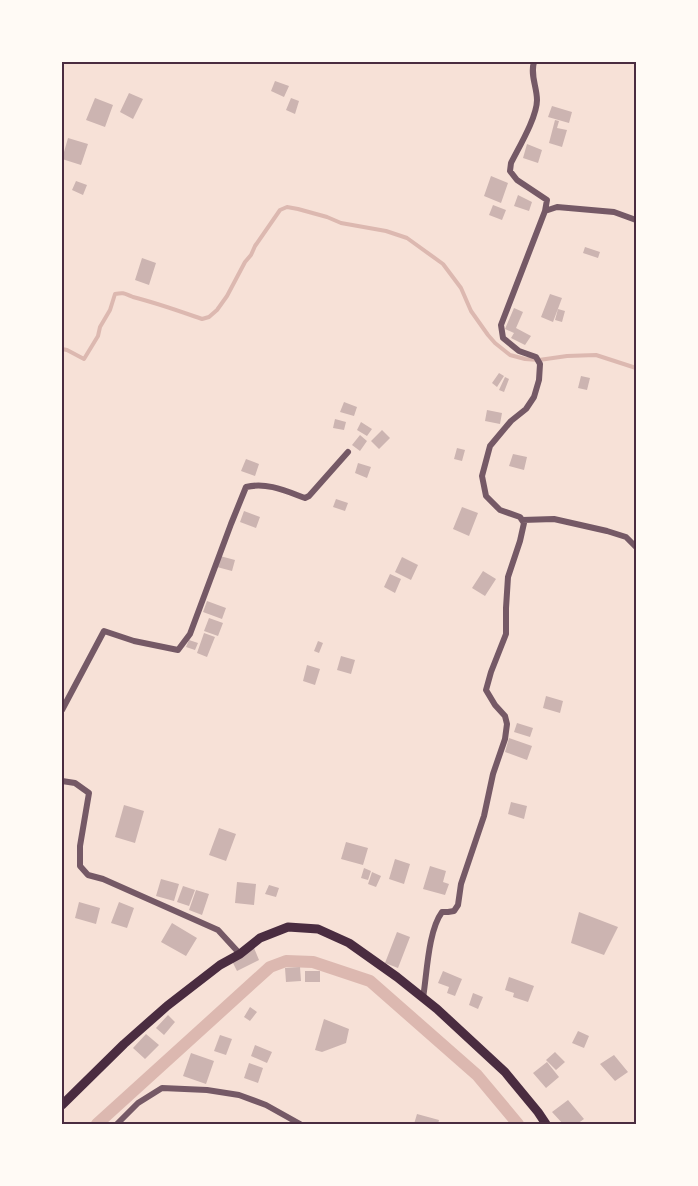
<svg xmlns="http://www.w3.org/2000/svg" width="698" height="1186" font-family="'Noto Serif',serif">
	<rect width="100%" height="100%" fill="#f7e1d7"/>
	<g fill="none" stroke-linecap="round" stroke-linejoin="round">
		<path stroke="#dcb8b0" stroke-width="4" d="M 62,349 L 67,350 L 84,359 L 98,336 L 100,327 L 110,310 L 115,294 C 125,292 125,294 133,297 C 157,303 179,311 202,319 L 209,317 L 217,310 L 227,296 L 245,262 L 251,255 L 255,246 L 280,210 L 287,207 L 298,209 L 327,217 L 341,223 L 386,231 L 407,238 L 443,264 L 461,288 L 471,311 L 488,335 L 495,343 L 510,355 L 525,359 L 539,360 L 567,356 L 596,355 L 636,368"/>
		<path stroke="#dcb8b0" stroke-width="12" d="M 97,1124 L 270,967 L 286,961 L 313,962 L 370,981 L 477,1075 L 518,1124"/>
	</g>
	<path fill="#ccb4b1" d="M 275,81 L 289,86 L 284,97 L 271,91 Z
		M 129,93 L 143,99 L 133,119 L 120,112 Z
		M 95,98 L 113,105 L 105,127 L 86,120 Z
		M 291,98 L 299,101 L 295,114 L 286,110 Z
		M 552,106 L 572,112 L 569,123 L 548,117 Z
		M 555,120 L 559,121 L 557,128 L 567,130 L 562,147 L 549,143 Z
		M 68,138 L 88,144 L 81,165 L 62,159 Z
		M 527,144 L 542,150 L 538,163 L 523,158 Z
		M 491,176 L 508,183 L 501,203 L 484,196 Z
		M 76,181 L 87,185 L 83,195 L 72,190 Z
		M 518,195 L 532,202 L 529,211 L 514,206 Z
		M 493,205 L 506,210 L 502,220 L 489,215 Z
		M 585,247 L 600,252 L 598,258 L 583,253 Z
		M 142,258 L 156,263 L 149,285 L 135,280 Z
		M 550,294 L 562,298 L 553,322 L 541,317 Z
		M 514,308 L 523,312 L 516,328 L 531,336 L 525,345 L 511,338 L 514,333 L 505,329 Z
		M 558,309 L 565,311 L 562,322 L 555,320 Z
		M 499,373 L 504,376 L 497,387 L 492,383 Z
		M 581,376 L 590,378 L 587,390 L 578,388 Z
		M 505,377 L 509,379 L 504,392 L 499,390 Z
		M 344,402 L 357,407 L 354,416 L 340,412 Z
		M 487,410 L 502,413 L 500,424 L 485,421 Z
		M 335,419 L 346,422 L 344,430 L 333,428 Z
		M 361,422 L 372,429 L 367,436 L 357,430 Z
		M 382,430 L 390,438 L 379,449 L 371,441 Z
		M 360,435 L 367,441 L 360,451 L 352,445 Z
		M 457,448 L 465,450 L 462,461 L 454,459 Z
		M 513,454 L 527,457 L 524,470 L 509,466 Z
		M 246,459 L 259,464 L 255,476 L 241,471 Z
		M 358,463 L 371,467 L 367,478 L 355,473 Z
		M 336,499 L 348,503 L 345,511 L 333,507 Z
		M 462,507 L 478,513 L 469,536 L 453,529 Z
		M 244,511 L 260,517 L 256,528 L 240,522 Z
		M 220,556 L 235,560 L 232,571 L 217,567 Z
		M 402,557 L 418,565 L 411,580 L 395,572 Z
		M 483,571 L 496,579 L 485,596 L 472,588 Z
		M 390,574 L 401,579 L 395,593 L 384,587 Z
		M 207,601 L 226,608 L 222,619 L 203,612 Z
		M 209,618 L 223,623 L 218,636 L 204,631 Z
		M 204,633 L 215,637 L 207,657 L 197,653 Z
		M 189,640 L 198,643 L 195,650 L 186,647 Z
		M 318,641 L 323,643 L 319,653 L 314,651 Z
		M 341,656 L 355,660 L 351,674 L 337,670 Z
		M 307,665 L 320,669 L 315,685 L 303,681 Z
		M 546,696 L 563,701 L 560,713 L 543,708 Z
		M 517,723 L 533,728 L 530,737 L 514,732 Z
		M 509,738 L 532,746 L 527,760 L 505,752 Z
		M 511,802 L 527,806 L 524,819 L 508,814 Z
		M 124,805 L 144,811 L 135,843 L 115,837 Z
		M 219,828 L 236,834 L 226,861 L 209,855 Z
		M 346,842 L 368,848 L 363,865 L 341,859 Z
		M 395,859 L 410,864 L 404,884 L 389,879 Z
		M 430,866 L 446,871 L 443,882 L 449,884 L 445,895 L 423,889 Z
		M 364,868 L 371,871 L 368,880 L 361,878 Z
		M 372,872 L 381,876 L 376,887 L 368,884 Z
		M 161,879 L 179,884 L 174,901 L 156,896 Z
		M 237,882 L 256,884 L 254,905 L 235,903 Z
		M 269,885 L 279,888 L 276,897 L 265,894 Z
		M 183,886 L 195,890 L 189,906 L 177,902 Z
		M 196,890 L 209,894 L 202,915 L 189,910 Z
		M 79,902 L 100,908 L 96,924 L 75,918 Z
		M 119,902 L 134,908 L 127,928 L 111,923 Z
		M 579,912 L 618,927 L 604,955 L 571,943 Z
		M 172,923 L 197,938 L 186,956 L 161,942 Z
		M 397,932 L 410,937 L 398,968 L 385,963 Z
		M 254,948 L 259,960 L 237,971 L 231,959 Z
		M 300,967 L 301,981 L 286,982 L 285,968 Z
		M 305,971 L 320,971 L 320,982 L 305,982 Z
		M 443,971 L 462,979 L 455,996 L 447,993 L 449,987 L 438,983 Z
		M 509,977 L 534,986 L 528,1002 L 513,997 L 514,993 L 505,990 Z
		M 473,993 L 483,997 L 478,1009 L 469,1005 Z
		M 250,1007 L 257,1012 L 250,1021 L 244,1017 Z
		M 168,1015 L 175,1022 L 164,1035 L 156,1028 Z
		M 324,1019 L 349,1029 L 346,1043 L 322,1052 L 315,1050 Z
		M 578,1031 L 589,1036 L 584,1048 L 572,1043 Z
		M 146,1034 L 159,1045 L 145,1059 L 133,1048 Z
		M 220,1035 L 232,1039 L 226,1055 L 214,1051 Z
		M 255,1045 L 272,1052 L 267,1063 L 251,1056 Z
		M 555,1052 L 565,1062 L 556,1070 L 546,1060 Z
		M 191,1053 L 214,1061 L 206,1084 L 183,1076 Z
		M 614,1055 L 628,1072 L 615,1081 L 600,1064 Z
		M 547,1062 L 559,1077 L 546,1088 L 533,1073 Z
		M 249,1063 L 263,1068 L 258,1083 L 244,1078 Z
		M 568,1100 L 584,1119 L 577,1124 L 563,1124 L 552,1112 Z
		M 417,1114 L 439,1120 L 438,1124 L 414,1124 Z"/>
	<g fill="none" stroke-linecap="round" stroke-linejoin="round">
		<path stroke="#755966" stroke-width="6" d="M 545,211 L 557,207 L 614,212 L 636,220
			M 522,520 L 554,519 L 607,531 L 626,537 L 636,547
			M 62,710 L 104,631 L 134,641 L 178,650 L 190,634 L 231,524 L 246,487 C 267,482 286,491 305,498 L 309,496 L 348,452
			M 62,781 L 75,783 L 89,793 L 80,846 L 80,866 L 88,875 L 103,879 L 218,930 L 240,954
			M 423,998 C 427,974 428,931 442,912 L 448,912 L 454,911 L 458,905 L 461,884 L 484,816 L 493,774 L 505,739 L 507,724 L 505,716 L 495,705 L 486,690 L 491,672 L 506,634 L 506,608 L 508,577 L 520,541 L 524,523 L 520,517 L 500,510 L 486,496 L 482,476 L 490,446 L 511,421 L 526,409 L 534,397 L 539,380 L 540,364 L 536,357 L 519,351 L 503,338 L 501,325 L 545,211 L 547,200 L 517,180 L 510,171 L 511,163 C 519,147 537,117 537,100 C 537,87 530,75 534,62
			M 117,1124 L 138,1103 L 162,1088 L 207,1090 L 239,1095 L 266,1105 L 300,1124"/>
		<path stroke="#4a2c40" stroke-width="9" d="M 62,1105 L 124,1044 L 167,1006 L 220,965 L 240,954 L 260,938 L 288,927 L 318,929 L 349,943 L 397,977 L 437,1009 L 505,1072 L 538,1112 L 546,1124"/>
	</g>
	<rect width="698" height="1186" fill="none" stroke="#fffaf5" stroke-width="126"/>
	<rect x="63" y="63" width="572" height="1060" fill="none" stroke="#4a2c40" stroke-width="2"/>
</svg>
